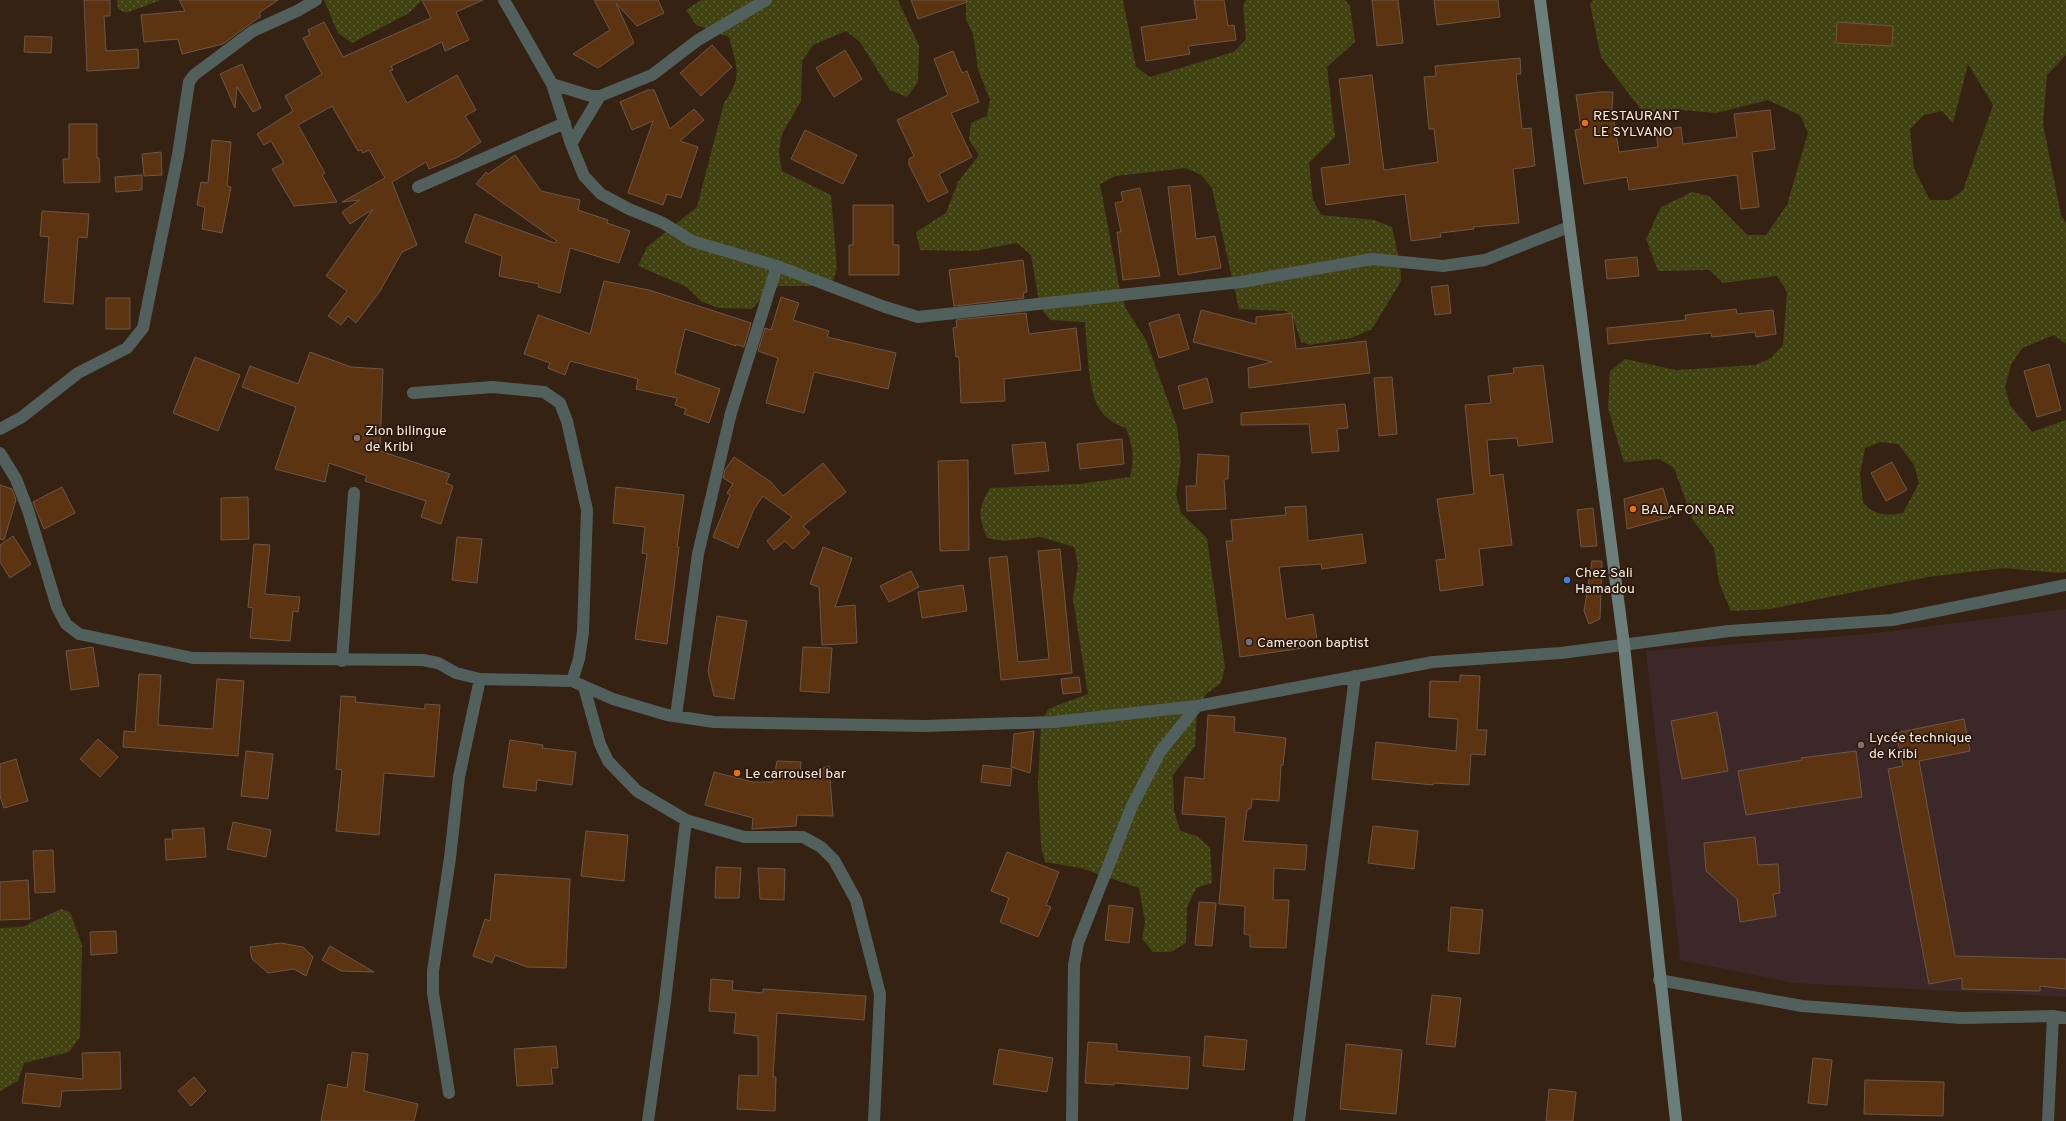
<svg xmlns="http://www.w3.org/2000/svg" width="2066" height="1121" font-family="Overpass,sans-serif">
	<defs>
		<pattern id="grass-dots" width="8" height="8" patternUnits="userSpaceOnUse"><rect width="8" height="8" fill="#424313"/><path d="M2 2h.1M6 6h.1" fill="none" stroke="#5e5e35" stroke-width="1.8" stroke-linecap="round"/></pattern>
	</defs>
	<rect width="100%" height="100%" fill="#352213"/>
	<path fill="#3c2828" d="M 2066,609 L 2066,997 L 1793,983 L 1680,960 L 1646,651 L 1869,634 Z"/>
	<path fill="url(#grass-dots)" fill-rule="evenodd" d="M 117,0 L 161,0 L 126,13 L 118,9 Z
		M 324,0 L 422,0 L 409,13 L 352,43 L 338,33 Z
		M 701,0 L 898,0 L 919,46 L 918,82 L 907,97 L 890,90 L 860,42 L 846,31 L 813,45 L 802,61 L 801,101 L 782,134 L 779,152 L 782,171 L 831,195 L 837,269 L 831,286 L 780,286 L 764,295 L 752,309 L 718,308 L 701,301 L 687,287 L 638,266 L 647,247 L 697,207 L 724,103 C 743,75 737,68 729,37 L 696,25 L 686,10 Z
		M 966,0 L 1123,0 L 1136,67 L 1150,77 L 1234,52 L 1246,39 L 1243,5 L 1246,0 L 1345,0 L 1350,6 L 1355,42 L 1327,67 L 1335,137 L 1309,163 L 1313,200 L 1321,215 L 1374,220 L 1392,227 L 1400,263 L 1401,281 L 1372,329 L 1351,338 L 1310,345 L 1301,342 L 1293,317 L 1286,311 L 1239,309 L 1212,188 L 1201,175 L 1186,168 L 1116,176 L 1100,184 L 1120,291 L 1126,309 L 1146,340 L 1177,426 L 1181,461 L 1176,495 L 1181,513 L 1207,538 L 1225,667 L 1221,683 L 1206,694 L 1197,710 L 1195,746 L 1173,775 L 1174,811 L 1180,831 L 1197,836 L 1210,848 L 1212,883 L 1196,888 L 1187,907 L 1186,943 L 1171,952 L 1153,952 L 1142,939 L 1145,922 L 1139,888 L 1081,868 L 1045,862 L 1041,846 L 1038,784 L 1041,724 L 1048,709 L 1088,694 L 1073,599 L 1078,565 L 1074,547 L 1041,537 L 1004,541 L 987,538 C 978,516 978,508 990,488 L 1079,484 L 1130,477 C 1135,457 1133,448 1126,428 C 1116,424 1105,419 1099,408 C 1088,390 1087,345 1085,322 L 1050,320 L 1040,307 L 1031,255 L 1017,243 L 974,251 L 920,250 L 916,232 L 946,213 L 958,182 L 979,155 L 969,140 L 971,123 L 987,116 L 990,100 L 978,69 L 973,34 L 966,19 Z
		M 1593,0 L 2066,0 L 2066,55 L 2047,75 L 2043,124 L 2061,215 L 2066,223 L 2066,344 L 2054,335 L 2022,348 L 2011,365 L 2005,387 L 2010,405 L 2032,432 L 2066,420 L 2066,572 L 2059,573 L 2004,568 L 1927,577 L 1771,609 L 1731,611 L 1719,583 L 1714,548 L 1693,520 L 1674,468 L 1659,459 L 1624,462 L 1608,409 L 1610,371 L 1625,359 L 1676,370 L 1755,365 L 1771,358 L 1783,345 L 1787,292 L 1777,276 L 1723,283 L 1710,270 L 1658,271 L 1646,239 L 1661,207 L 1692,192 L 1709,196 L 1747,235 L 1766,235 L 1787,205 L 1808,133 L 1800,115 L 1768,100 L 1716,113 L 1681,110 L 1648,119 L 1601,57 L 1590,4 ZM 1968,64 L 1993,105 L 1963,190 L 1950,200 L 1930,200 L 1914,169 L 1910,129 L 1924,115 L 1942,111 L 1953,123 ZM 1881,442 L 1898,444 L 1914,465 L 1919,483 L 1903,513 C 1885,516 1876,516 1863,503 L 1860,474 L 1865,448 Z
		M 61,909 L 70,912 L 82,945 L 80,1037 L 69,1052 L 24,1063 L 18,1081 L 0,1091 L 0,928 L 22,927 Z"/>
	<path fill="#5c3412" stroke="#6c5646" d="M 84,0 L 110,0 L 110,16 L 104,16 L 106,51 L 138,49 L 139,68 L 87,71 Z
		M 179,0 L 278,0 L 259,13 L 261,16 L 223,44 L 182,54 L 178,39 L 144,42 L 141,15 L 185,11 Z
		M 422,0 L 483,0 L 456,12 L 469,40 L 445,51 L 442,42 L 391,66 L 393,70 L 390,71 L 407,103 L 457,75 L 476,110 L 465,116 L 481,142 L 458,157 L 429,169 L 426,162 L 392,182 L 417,245 L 402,252 L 380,291 L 356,323 L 348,316 L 341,325 L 328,316 L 347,291 L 326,276 L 373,209 L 350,224 L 342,212 L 360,200 L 342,202 L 385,178 L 369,150 L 363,153 L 361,150 L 358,151 L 332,106 L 298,125 L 325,173 L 322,175 L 337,202 L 294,206 L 272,169 L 284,163 L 271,141 L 264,145 L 257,134 L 293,111 L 285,96 L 322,74 L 303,38 L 310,35 L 308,30 L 324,22 L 343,57 L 431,18 Z
		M 594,0 L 658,0 L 664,13 L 637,26 L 616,3 L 634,43 L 598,68 L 573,54 L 610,30 Z
		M 911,0 L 967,0 L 967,2 L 918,19 Z
		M 1194,0 L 1224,0 L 1228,26 L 1234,25 L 1236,40 L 1188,46 L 1190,54 L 1146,61 L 1141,27 L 1197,19 Z
		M 1372,0 L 1398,0 L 1403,43 L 1377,46 Z
		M 1434,0 L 1498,0 L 1500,17 L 1437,25 Z
		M 1837,22 L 1893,26 L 1892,46 L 1836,43 Z
		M 25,36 L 52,37 L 51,53 L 24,52 Z
		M 712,45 L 732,67 L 701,96 L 680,73 Z
		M 845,50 L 862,79 L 834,97 L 816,68 Z
		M 953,51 L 962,73 L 967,71 L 979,102 L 951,113 L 972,157 L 939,174 L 948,192 L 928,202 L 909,165 L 909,159 L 914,156 L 897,120 L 948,95 L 934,59 Z
		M 1520,58 L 1521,74 L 1516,74 L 1522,129 L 1531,128 L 1535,166 L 1513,169 L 1519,223 L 1473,227 L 1474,229 L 1440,233 L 1441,237 L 1411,241 L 1405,194 L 1326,205 L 1321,168 L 1350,164 L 1339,79 L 1372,75 L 1384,170 L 1438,162 L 1434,129 L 1429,129 L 1424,77 L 1436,76 L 1435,66 Z
		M 242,64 L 261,108 L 253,112 L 237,87 L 235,108 L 220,74 Z
		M 648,90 L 654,90 L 670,129 L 694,109 L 704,120 L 680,141 L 698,147 L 681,198 L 667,194 L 663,205 L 628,193 L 653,121 L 632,130 L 620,102 Z
		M 1600,92 L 1613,92 L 1612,110 L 1619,152 L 1658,147 L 1656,131 L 1681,127 L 1683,144 L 1737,137 L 1734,114 L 1770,110 L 1775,149 L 1752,152 L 1759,207 L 1741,209 L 1737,175 L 1629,190 L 1627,177 L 1584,184 L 1575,130 L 1581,129 L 1576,95 Z
		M 69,124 L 97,124 L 97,158 L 99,158 L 100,182 L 64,183 L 63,159 L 69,159 Z
		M 805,130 L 857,155 L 843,184 L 791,159 Z
		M 212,140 L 231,142 L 227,186 L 231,187 L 222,233 L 202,229 L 205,207 L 197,205 L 201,182 L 208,183 Z
		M 161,152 L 162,175 L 144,176 L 142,154 Z
		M 515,155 L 541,191 L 580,200 L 578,210 L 608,220 L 607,223 L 630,231 L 619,263 L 570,248 L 560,293 L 538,287 L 539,284 L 499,276 L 502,256 L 465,242 L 475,214 L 555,243 L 557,241 L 476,184 L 486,172 L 488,174 Z
		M 142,175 L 142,190 L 116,192 L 115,177 Z
		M 1190,185 L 1196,239 L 1215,236 L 1221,268 L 1180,275 L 1178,274 L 1168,187 Z
		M 1140,188 L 1160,276 L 1123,280 L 1117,232 L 1121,232 L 1115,203 L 1123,201 L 1121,192 Z
		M 853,205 L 893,205 L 893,245 L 899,245 L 899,275 L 849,275 L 849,245 L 853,245 Z
		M 42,211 L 89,214 L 87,238 L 78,237 L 73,304 L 44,302 L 49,237 L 40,236 Z
		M 1637,257 L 1639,276 L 1607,279 L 1605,260 Z
		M 1023,260 L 1027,292 L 1023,293 L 1024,298 L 954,306 L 949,270 Z
		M 604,281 L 649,290 L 751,323 L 744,347 L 736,344 L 736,346 L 685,329 L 675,373 L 720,389 L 709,423 L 684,414 L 686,409 L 675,405 L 677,398 L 636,389 L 638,379 L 570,361 L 565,375 L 548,368 L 550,363 L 524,354 L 538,315 L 590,334 Z
		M 1448,285 L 1451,313 L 1435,315 L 1431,287 Z
		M 781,297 L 799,303 L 793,320 L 829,331 L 827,337 L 896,353 L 888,389 L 814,372 L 804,413 L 766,403 L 778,358 L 758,351 L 765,328 L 771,330 Z
		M 106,298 L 130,298 L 130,329 L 106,329 Z
		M 1736,309 L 1737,314 L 1773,310 L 1776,334 L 1756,337 L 1755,332 L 1712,337 L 1711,333 L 1608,344 L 1607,328 L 1686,320 L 1685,315 Z
		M 1201,310 L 1256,324 L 1256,317 L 1292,313 L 1296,349 L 1366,341 L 1370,373 L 1249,388 L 1248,368 L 1272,362 L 1193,342 Z
		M 1026,313 L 1029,334 L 1076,328 L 1081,370 L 1004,379 L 1005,401 L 961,403 L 959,357 L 956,357 L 953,328 L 957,327 L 956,320 Z
		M 1179,314 L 1189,349 L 1159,358 L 1149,323 Z
		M 310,352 L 351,367 L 383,369 L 380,451 L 450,474 L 446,483 L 453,486 L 441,524 L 421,517 L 426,501 L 365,481 L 367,476 L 329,463 L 325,482 L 275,469 L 296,407 L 242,387 L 250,366 L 298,384 Z
		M 195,357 L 240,375 L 218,431 L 173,413 Z
		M 2049,364 L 2061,410 L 2037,417 L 2024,371 Z
		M 1543,365 L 1553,442 L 1518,446 L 1517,438 L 1487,440 L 1490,476 L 1503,474 L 1512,545 L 1479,549 L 1483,585 L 1440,591 L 1436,560 L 1446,559 L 1437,499 L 1474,494 L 1465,405 L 1491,403 L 1488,376 L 1514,373 L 1513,368 Z
		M 1392,377 L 1397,434 L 1379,436 L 1374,378 Z
		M 1207,378 L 1213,402 L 1184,409 L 1178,386 Z
		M 1345,404 L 1348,428 L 1337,429 L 1339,451 L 1312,453 L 1309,424 L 1241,425 L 1241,413 Z
		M 1122,439 L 1124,464 L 1080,469 L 1077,444 Z
		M 1045,442 L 1049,471 L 1015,474 L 1012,445 Z
		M 1198,454 L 1229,456 L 1228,479 L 1224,479 L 1226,509 L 1187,511 L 1186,486 L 1196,486 Z
		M 734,457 L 771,482 L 783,496 L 823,463 L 846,492 L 803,526 L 810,533 L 793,549 L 785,541 L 774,550 L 767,541 L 792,517 L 763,496 L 754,509 L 738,548 L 713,537 L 730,495 L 727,493 L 733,484 L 723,478 L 725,470 Z
		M 968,460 L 969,550 L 940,551 L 938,461 Z
		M 1892,462 L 1907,490 L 1886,501 L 1871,473 Z
		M 0,485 L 12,489 L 16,500 L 4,540 L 0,539 Z
		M 62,487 L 75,513 L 44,529 L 33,502 Z
		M 616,487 L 684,495 L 677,547 L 679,547 L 667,644 L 635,639 L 647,554 L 642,553 L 645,527 L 613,523 Z
		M 1663,488 L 1671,517 L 1627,529 L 1624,499 Z
		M 248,497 L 249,539 L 221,540 L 221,498 Z
		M 1306,506 L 1308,541 L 1362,534 L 1366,563 L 1322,569 L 1321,564 L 1279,567 L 1286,619 L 1313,614 L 1318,646 L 1240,657 L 1226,541 L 1233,541 L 1231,520 L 1286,515 L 1285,507 Z
		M 1593,508 L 1597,546 L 1581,547 L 1577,510 Z
		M 13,536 L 31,564 L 10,578 L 0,562 L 0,545 Z
		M 457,537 L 482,539 L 477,583 L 452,580 Z
		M 254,544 L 270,545 L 265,594 L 300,597 L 298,612 L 293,611 L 290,641 L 250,638 L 253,608 L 248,607 Z
		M 823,547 L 852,558 L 835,607 L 855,605 L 857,643 L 822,645 L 819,587 L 810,584 Z
		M 1060,549 L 1072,673 L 1001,680 L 989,558 L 1007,556 L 1018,662 L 1049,659 L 1038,551 Z
		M 1592,561 L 1602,561 L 1600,619 L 1589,624 L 1584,611 Z
		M 911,571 L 919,587 L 889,602 L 880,586 Z
		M 963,585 L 967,611 L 922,618 L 918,592 Z
		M 717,616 L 747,621 L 734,699 L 714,696 L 708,671 Z
		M 93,647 L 99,686 L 71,690 L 66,651 Z
		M 803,647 L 832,648 L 829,693 L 800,691 Z
		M 139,674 L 161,675 L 158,725 L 213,729 L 217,679 L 244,681 L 238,756 L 123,747 L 124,731 L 135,732 Z
		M 1460,675 L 1480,676 L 1477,730 L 1487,730 L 1485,755 L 1471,754 L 1469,785 L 1434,783 L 1433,785 L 1372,779 L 1376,742 L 1456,751 L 1458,719 L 1429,717 L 1430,681 L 1460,682 Z
		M 1079,677 L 1081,692 L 1063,694 L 1061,679 Z
		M 341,696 L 356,697 L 355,702 L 425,709 L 425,704 L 440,705 L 434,777 L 384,773 L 379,835 L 336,831 L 342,770 L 336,769 Z
		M 1717,712 L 1728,771 L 1682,779 L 1671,721 Z
		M 1208,715 L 1235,717 L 1234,732 L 1286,738 L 1283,765 L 1281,765 L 1279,801 L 1252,799 L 1251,808 L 1247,810 L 1243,841 L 1307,845 L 1305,870 L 1274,868 L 1273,900 L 1289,900 L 1286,948 L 1250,947 L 1250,935 L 1244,934 L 1245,906 L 1219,904 L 1226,817 L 1182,814 L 1185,777 L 1204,779 Z
		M 1964,719 L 1970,751 L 1919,761 L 1955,956 L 2066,959 L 2066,989 L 2040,986 L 2040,991 L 1962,989 L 1962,978 L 1929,984 L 1888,769 L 1903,766 L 1896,733 Z
		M 1034,731 L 1030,773 L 1011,767 L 1014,734 Z
		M 98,739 L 118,757 L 100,777 L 80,759 Z
		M 510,740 L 543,745 L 542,748 L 576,752 L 572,785 L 537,780 L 536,791 L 503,787 Z
		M 246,751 L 273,754 L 268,799 L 241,796 Z
		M 1856,751 L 1862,797 L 1746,815 L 1738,771 L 1802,760 L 1801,758 Z
		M 16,759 L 28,801 L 4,808 L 0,796 L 0,764 Z
		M 777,761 L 801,762 L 800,777 L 829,766 L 833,816 L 797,815 L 796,826 L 752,829 L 753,818 L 705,805 L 714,772 L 753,782 L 773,782 Z
		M 983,765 L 1012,769 L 1010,786 L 981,782 Z
		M 233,822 L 271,830 L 266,857 L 227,849 Z
		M 1373,826 L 1418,831 L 1414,869 L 1368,863 Z
		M 204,828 L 206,857 L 166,860 L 165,839 L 173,839 L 172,830 Z
		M 586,831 L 628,835 L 624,881 L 581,876 Z
		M 1755,837 L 1758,865 L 1778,864 L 1780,893 L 1773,894 L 1776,916 L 1740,922 L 1737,899 L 1706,871 L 1704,843 Z
		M 53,850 L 55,892 L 35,893 L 33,851 Z
		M 1007,852 L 1059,872 L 1046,905 L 1051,907 L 1038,937 L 1000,922 L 1009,898 L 991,891 Z
		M 716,867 L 741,868 L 739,898 L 715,898 Z
		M 758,868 L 785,869 L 784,900 L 760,899 Z
		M 495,874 L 570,879 L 566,968 L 527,967 L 495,955 L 492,963 L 473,956 L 485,919 L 490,921 Z
		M 28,880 L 30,919 L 0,920 L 0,882 Z
		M 1199,902 L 1216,903 L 1212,946 L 1195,945 Z
		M 1109,905 L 1133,908 L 1129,943 L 1105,940 Z
		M 1451,907 L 1483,910 L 1479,954 L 1448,951 Z
		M 116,931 L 117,953 L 91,955 L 90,932 Z
		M 281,943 L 303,947 L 313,957 L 306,976 L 294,969 L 268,973 L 252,959 L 250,947 Z
		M 330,946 L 374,972 L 341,971 L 322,960 Z
		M 711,979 L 733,981 L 732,990 L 763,993 L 763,989 L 866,996 L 864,1020 L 777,1013 L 773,1077 L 776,1077 L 775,1111 L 737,1109 L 739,1075 L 758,1076 L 758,1036 L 734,1033 L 736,1013 L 709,1011 Z
		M 1432,995 L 1461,998 L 1455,1047 L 1426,1044 Z
		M 1205,1036 L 1247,1040 L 1244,1070 L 1203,1066 Z
		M 1088,1042 L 1117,1044 L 1117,1051 L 1190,1057 L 1188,1089 L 1114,1083 L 1114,1085 L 1085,1083 Z
		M 1346,1044 L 1402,1050 L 1396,1114 L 1340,1109 Z
		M 556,1046 L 558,1068 L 551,1068 L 553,1084 L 517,1086 L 514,1049 Z
		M 999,1049 L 1053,1058 L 1047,1092 L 993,1084 Z
		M 120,1052 L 121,1089 L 62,1091 L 60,1107 L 22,1103 L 26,1073 L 83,1079 L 82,1053 Z
		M 352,1052 L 368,1054 L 364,1091 L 418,1104 L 414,1121 L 321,1121 L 328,1084 L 347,1088 Z
		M 1813,1058 L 1832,1060 L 1827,1105 L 1808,1103 Z
		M 194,1077 L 206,1091 L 191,1106 L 178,1091 Z
		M 1865,1080 L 1944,1082 L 1943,1116 L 1864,1114 Z
		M 1549,1089 L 1576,1092 L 1573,1121 L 1546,1121 Z"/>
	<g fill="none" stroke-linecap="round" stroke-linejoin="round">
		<path stroke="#52605d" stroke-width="12" d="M 504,0 L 552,84 L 571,144 L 584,176 L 601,194 L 629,209 L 663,223 L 692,241 L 777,266 L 885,307 L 918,317 L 1241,282 L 1372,259 L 1443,266 L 1485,260 L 1569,227
			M 552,84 L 591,96 L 600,96 L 652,75 L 698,40 L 766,0
			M 571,144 L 600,96
			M 418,187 L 565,123
			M 413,393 L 493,387 L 544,392 L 560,403 L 567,421 L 587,510 L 583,632 L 579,659 L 572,681
			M 0,429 L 22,417 L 78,373 L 127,348 L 143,328 L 178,155 L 189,82 L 194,75 L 253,31 L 297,11 L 316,0
			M 0,453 L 16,479 L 28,510 L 57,607 L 66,624 L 79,634 L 193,658 L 423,660 L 438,663 L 456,673 L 480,679 L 572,681 L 613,699 L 667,715 L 714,722 L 924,726 L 1054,722 L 1197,706 L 1433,662 L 1561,653 L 1729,631 L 1892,620 L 2066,585
			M 342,661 L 354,493
			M 584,687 L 600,744 L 608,761 L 637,791 L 686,820 L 744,837 L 803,837 L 821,847 L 834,860 L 856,900 L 880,994 L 874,1121
			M 676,716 L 698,554 L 731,413 L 777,266
			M 1659,980 L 1802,1006 L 1961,1018 L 2053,1016 L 2066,1018
			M 449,1093 L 433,993 L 433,971 L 450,858 L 459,777 L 480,679
			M 648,1121 L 665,1001 L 686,820
			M 1072,1121 L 1074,965 L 1078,943 L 1132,806 L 1160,752 L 1197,706
			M 1299,1121 L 1355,676
			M 2048,1121 L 2053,1016"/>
		<path stroke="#6a7f7b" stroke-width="12" d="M 1540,0 L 1624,645 L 1676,1121"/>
	</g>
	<g fill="#e8710a" stroke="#2b180a" stroke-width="1.5">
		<circle cx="1585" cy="123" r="4"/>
		<circle cx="1633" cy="509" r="4"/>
		<circle cx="737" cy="773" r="4"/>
	</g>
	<g fill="#8d6e63" stroke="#2b180a" stroke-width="1.5">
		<circle cx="357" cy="438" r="4"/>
		<circle cx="1861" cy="745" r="4"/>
	</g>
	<circle fill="#3f7fe0" stroke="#2b180a" stroke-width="1.5" cx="1567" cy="580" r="4"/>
	<circle fill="#6b7280" stroke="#2b180a" stroke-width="1.5" cx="1249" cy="642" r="4"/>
	<g text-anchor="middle" stroke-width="3.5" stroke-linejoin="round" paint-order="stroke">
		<g font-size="14" fill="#f9ece3" stroke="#2b180a" text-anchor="start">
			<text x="1593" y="120">RESTAURANT<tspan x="1593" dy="16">LE SYLVANO</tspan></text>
			<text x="365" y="435">Zion bilingue<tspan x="365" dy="16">de Kribi</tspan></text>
			<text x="1641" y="514">BALAFON BAR</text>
			<text x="1575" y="577">Chez Sali<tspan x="1575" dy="16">Hamadou</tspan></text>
			<text x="1257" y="647">Cameroon baptist</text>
			<text x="1869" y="742">Lycée technique<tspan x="1869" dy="16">de Kribi</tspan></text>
			<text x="745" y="778">Le carrousel bar</text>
		</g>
	</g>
</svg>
